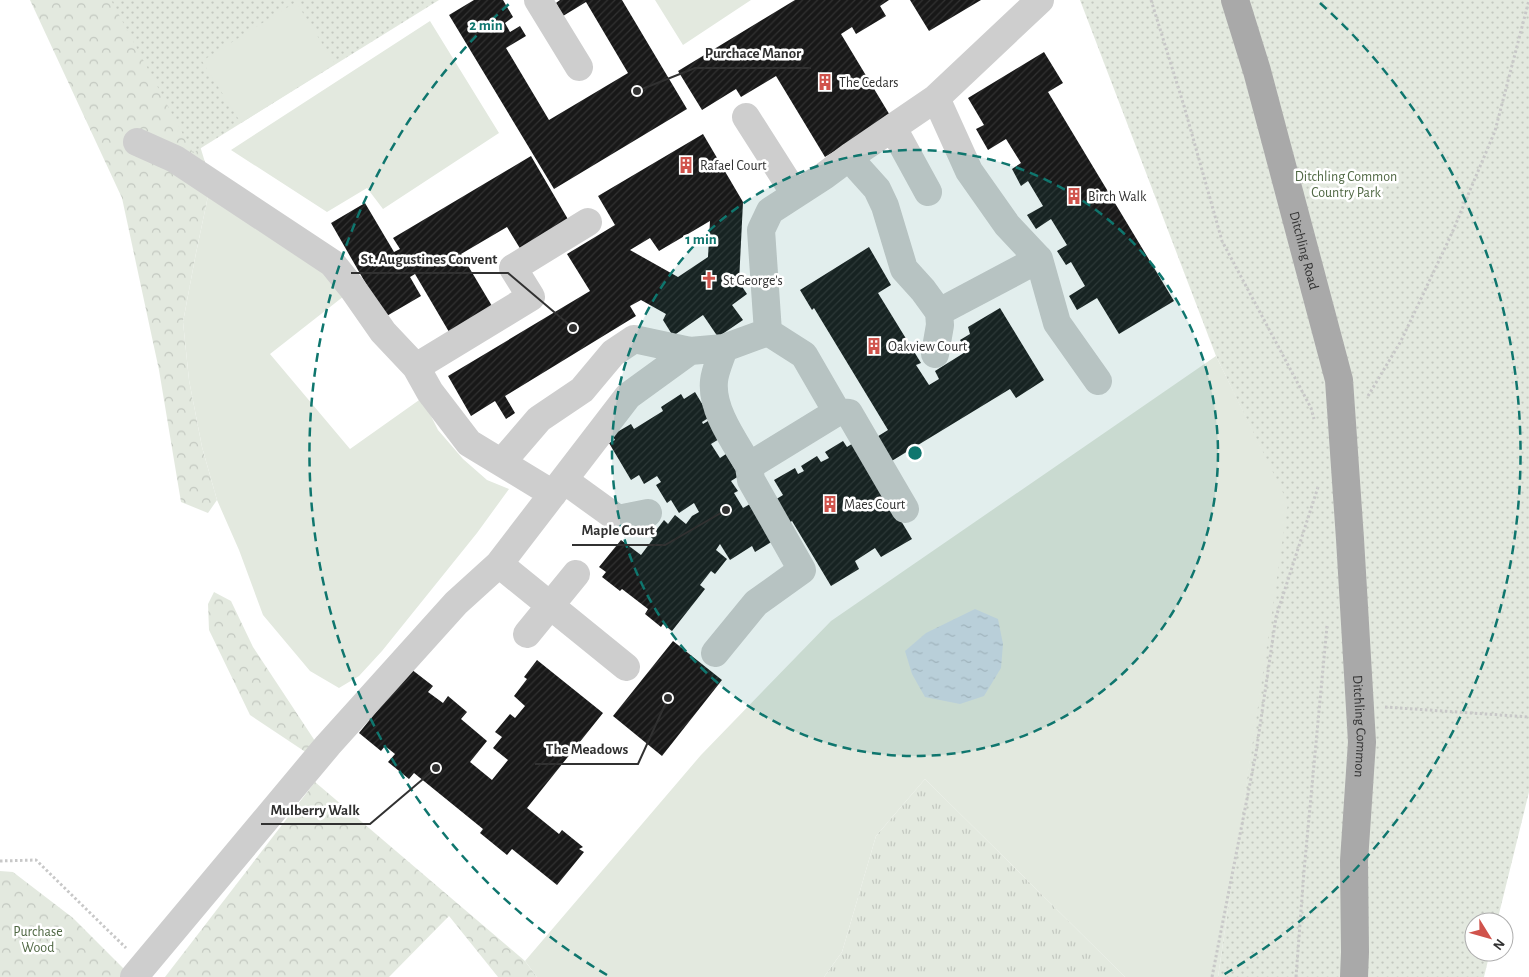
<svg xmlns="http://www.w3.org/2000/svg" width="1529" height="977" font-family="'Alegreya Sans',sans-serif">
	<defs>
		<pattern id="grass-tufts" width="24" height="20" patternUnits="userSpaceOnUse" patternTransform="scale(1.25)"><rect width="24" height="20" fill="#e3e9df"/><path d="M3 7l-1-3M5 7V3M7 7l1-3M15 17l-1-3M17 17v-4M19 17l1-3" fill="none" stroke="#c3c8c0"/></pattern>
		<pattern id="forest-crowns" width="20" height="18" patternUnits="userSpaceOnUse" patternTransform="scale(1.25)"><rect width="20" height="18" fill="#e3e9df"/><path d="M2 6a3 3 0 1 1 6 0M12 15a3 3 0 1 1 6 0" fill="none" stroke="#c3c8c0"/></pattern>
		<pattern id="park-dots" width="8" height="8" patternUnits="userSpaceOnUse" patternTransform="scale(1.25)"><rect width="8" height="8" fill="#e3e9df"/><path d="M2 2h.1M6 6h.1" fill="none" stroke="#c3c8c0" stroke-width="1.8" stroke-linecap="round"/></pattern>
		<pattern id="water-ripples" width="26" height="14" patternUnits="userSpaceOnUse" patternTransform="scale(1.25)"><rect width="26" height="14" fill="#d1dce9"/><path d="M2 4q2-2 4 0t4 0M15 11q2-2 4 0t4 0" fill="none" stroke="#b4bdc8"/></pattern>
		<pattern id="building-hatch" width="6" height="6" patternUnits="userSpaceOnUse" patternTransform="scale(1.25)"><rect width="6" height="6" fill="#181818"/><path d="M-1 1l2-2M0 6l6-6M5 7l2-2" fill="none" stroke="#313131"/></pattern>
	</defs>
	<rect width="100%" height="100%" fill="#fff"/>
	<path fill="url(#grass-tufts)" d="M 925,779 L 1125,977 L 824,977 L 842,952 L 876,836 Z"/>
	<path fill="url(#forest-crowns)" d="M 30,0 L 133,0 L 190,113 L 211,182 L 196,253 L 183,322 L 189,380 L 202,447 L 217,500 L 208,513 L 181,502 L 159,370 L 122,198 Z
		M 214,592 L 231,601 L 253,647 L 315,741 L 313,757 L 250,715 L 209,630 L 208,604 Z
		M 315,782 L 525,961 L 537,977 L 498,977 L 449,916 L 389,977 L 165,977 Z
		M 0,871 L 13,872 L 73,918 L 126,971 L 124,977 L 0,977 Z"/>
	<path fill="url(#park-dots)" d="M 111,0 L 439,0 L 193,153 Z
		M 1080,0 L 1529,0 L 1529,792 L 1497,922 L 1474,922 L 1474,952 L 1490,952 L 1484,977 L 1218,977 L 1287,503 L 1216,356 Z"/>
	<path fill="#e3e9df" d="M 655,0 L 751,0 L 683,45 Z
		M 296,2 L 335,64 L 241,123 L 202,61 Z
		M 430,21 L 499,133 L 383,209 L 367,188 L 327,212 L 231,150 Z
		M 211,182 L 353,289 L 270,354 L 350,449 L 422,398 L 438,430 L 463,459 L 487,480 L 509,489 L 477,533 L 382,651 L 359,676 L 339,688 L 310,671 L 263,615 L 239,550 L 217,500 L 202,447 L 189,380 L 183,322 L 196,253 Z
		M 1216,356 L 1288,503 L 1218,977 L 1125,977 L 925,779 L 876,836 L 842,952 L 824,977 L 537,977 L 525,961 L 701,755 L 831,621 Z"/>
	<path fill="url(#water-ripples)" d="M 975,609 L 998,619 L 1003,644 L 1001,668 L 984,696 L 960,704 L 925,697 L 912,674 L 905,651 L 926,633 Z"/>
	<path fill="url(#building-hatch)" fill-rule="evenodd" d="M 474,0 L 503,0 L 513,17 L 505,23 L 510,32 L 520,26 L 526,36 L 506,48 L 549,120 L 628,73 L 586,2 L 563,16 L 556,3 L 560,0 L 622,0 L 687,109 L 554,189 L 449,15 Z
		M 795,0 L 889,0 L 880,6 L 886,16 L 856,34 L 852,27 L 841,34 L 891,117 L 825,157 L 776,76 L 741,97 L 736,89 L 702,110 L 678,71 Z
		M 910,0 L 981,0 L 929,31 Z
		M 1044,52 L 1063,83 L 1048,92 L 1174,301 L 1119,334 L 1097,298 L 1077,310 L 1069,296 L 1085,286 L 1071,262 L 1066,265 L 1057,251 L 1067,245 L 1051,219 L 1036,229 L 1027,215 L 1043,206 L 1028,181 L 1021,186 L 1012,169 L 1021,163 L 1006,139 L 988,150 L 976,129 L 984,125 L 968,98 Z
		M 703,134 L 743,202 L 739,282 L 747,294 L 732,305 L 743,320 L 718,337 L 703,315 L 673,336 L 663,320 L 666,314 L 641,300 L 630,306 L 636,316 L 505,396 L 515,413 L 506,419 L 495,401 L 471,416 L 448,376 L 590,291 L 567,254 L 615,225 L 598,196 ZM 710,221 L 708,257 L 678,277 L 630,250 L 650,238 L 659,251 Z
		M 531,156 L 569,221 L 521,250 L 507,227 L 461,254 L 495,311 L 452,337 L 415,274 L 410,277 L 421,296 L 385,317 L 331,223 L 365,203 L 394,252 L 400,249 L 393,238 Z
		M 869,247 L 891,285 L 878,293 L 921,363 L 916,365 L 929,385 L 939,379 L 935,371 L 967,351 L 960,340 L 970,334 L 968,327 L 1000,308 L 1044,380 L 1016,398 L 1010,389 L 872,473 L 912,539 L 881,557 L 875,548 L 855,561 L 859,569 L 831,586 L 792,521 L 770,535 L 773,541 L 755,552 L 752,546 L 730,560 L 720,544 L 716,550 L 727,559 L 715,574 L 711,571 L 700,585 L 705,589 L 672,631 L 663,624 L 661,627 L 645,614 L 648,609 L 622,589 L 620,591 L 602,577 L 606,572 L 599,567 L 621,540 L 641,555 L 653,539 L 651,537 L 664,520 L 668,524 L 675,515 L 686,524 L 692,516 L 699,512 L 694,503 L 679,513 L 671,500 L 667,503 L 656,485 L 661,482 L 657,476 L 644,484 L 639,475 L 631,480 L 609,443 L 615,440 L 612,435 L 631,424 L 634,429 L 663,411 L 661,407 L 681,394 L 684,399 L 695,392 L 710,417 L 702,422 L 703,424 L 708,421 L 719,439 L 711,444 L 720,458 L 726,454 L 739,476 L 731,481 L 738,491 L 734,493 L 743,508 L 750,504 L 755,512 L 783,495 L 774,480 L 795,468 L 798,474 L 804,471 L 801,466 L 817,456 L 821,462 L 829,458 L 825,452 L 843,441 L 847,447 L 855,442 L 859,448 L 888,430 L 814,308 L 812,310 L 800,290 Z
		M 673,641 L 722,680 L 662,756 L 613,716 Z
		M 537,660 L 603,713 L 527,808 L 559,834 L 562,830 L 583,847 L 579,849 L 584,852 L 557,885 L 512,849 L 507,855 L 480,833 L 483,829 L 414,773 L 409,779 L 388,762 L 395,754 L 385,746 L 381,751 L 359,733 L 411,669 L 433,686 L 428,692 L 443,703 L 448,696 L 467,712 L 461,719 L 487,741 L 470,762 L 492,780 L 508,760 L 493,748 L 502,737 L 495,732 L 510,714 L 515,718 L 525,706 L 514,696 L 527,679 L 524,677 Z"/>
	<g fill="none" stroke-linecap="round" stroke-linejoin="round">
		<path stroke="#c8c8c8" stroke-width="3" stroke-dasharray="2.5 2.5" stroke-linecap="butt" d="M 1151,0 L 1184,106 L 1222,241 L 1311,408 L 1314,419
			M 1368,396 L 1401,341 L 1452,233 L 1495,131 L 1529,0
			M 1385,707 L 1529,717
			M 0,861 L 36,860 L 126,948
			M 1212,977 L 1256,753 L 1276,617 L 1318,487
			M 1296,977 L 1304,871 L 1327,626"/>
		<path stroke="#cecece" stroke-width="28" d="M 538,0 L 579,67
			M 936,98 L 969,171 L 1007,225 L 1039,259 L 1057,323 L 1098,381
			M 746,117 L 795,194
			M 893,128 L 928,192
			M 137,142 L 175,159 L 332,263 L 353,289 L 383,332 L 416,367 L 430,392 L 469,443 L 553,494
			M 851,156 L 859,169 L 877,189 L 885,206 L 904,269 L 923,290 L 939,312
			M 724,348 C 721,358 715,370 714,381 C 711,410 735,442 749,466 L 837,412 L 804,355 L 768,332 L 761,230 L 770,211 L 824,176 L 851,156 L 936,98 L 1040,0
			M 935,354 L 940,325 L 939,312 L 1039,259
			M 416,367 L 531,297 L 513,268 L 588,222
			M 837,412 L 849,413 L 905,509
			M 502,462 L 539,419 L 582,390 L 613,353 L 634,339 L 690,351
			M 564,480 L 618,519 L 648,513
			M 499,564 L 626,667
			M 527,634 L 576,574
			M 715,653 L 756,603 L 802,570 L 751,480 L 749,466
			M 134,977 L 328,745 L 456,603 L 499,564 L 628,396 L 690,351 L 724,348 L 768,332"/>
		<path stroke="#a9a9a9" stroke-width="28" id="s1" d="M 1235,0 L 1257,71 L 1339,380 L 1350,539 L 1362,742 L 1354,861 L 1355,952 L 1354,977"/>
	</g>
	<circle cx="915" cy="453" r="303" fill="#0f766e" fill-opacity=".12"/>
	<g fill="none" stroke="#0f766e" stroke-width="2.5" stroke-dasharray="9 6">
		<circle cx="915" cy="453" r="303"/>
		<path d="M607 975A606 606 0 0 1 510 3M1320 3A606 606 0 0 1 1223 975"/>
	</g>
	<defs>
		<g id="building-bare" transform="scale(1.35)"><path d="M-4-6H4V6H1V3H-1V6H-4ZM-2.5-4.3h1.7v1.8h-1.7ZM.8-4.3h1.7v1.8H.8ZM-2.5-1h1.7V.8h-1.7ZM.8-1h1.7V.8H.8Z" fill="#d0534c" stroke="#fff" stroke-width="2.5" paint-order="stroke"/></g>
		<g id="church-bare" transform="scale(1.35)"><path d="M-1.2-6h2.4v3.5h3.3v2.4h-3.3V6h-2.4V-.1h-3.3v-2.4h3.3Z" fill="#d0534c" stroke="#fff" stroke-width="2.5" paint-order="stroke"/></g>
	</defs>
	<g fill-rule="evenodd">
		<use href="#building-bare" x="825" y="82"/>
		<use href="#building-bare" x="686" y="165"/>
		<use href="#building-bare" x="1074" y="196"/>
		<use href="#church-bare" x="709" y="280"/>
		<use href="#building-bare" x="874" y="346"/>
		<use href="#building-bare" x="830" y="504"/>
	</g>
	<g text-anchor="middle" stroke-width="5" stroke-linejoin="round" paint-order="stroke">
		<g font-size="14" fill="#313131" stroke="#fff" text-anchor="start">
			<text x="839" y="87">The Cedars</text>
			<text x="700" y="170">Rafael Court</text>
			<text x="1088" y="201">Birch Walk</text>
			<text x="723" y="285">St George's</text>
			<text x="888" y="351">Oakview Court</text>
			<text x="844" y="509">Maes Court</text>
		</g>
		<g font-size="14" fill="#506844" stroke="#fff">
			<text x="1346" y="181">Ditchling Common<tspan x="1346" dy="16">Country Park</tspan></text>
			<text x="38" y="936">Purchase<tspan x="38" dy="16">Wood</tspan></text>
		</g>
		<g font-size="14" fill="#313131" stroke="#fff">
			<text dy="5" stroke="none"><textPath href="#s1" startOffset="260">Ditchling Road</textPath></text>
			<text dy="5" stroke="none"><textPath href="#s1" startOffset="741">Ditchling Common</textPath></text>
		</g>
	</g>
	<circle cx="915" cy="453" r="8" fill="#0f766e" stroke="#fff" stroke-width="2.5"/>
	<g font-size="15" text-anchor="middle" font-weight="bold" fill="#0f766e" stroke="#fff" stroke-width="5" stroke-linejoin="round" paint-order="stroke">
		<text x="486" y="30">2 min</text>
		<text x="701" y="244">1 min</text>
	</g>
	<path fill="none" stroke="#313131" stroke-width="2" d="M637 91L695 68H811M573 328L508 273H351M726 510L665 545H572M668 698L638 764H535M436 768L370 824H261"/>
	<g fill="#313131" stroke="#fff" stroke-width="2">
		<circle cx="637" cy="91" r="5"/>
		<circle cx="573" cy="328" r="5"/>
		<circle cx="726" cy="510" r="5"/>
		<circle cx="668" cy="698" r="5"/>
		<circle cx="436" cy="768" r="5"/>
	</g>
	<g font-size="15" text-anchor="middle" font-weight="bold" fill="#313131" stroke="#fff" stroke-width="5" stroke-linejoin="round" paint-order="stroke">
		<text x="753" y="58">Purchace Manor</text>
		<text x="429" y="264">St. Augustines Convent</text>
		<text x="618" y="535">Maple Court</text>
		<text x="587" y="754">The Meadows</text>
		<text x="315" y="815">Mulberry Walk</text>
	</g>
	<g transform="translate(1489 937) rotate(127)"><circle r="24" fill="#ffffff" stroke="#adadad"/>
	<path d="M0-4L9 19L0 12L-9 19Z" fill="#d0534c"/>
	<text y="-8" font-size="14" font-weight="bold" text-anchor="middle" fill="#313131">N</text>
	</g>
</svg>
